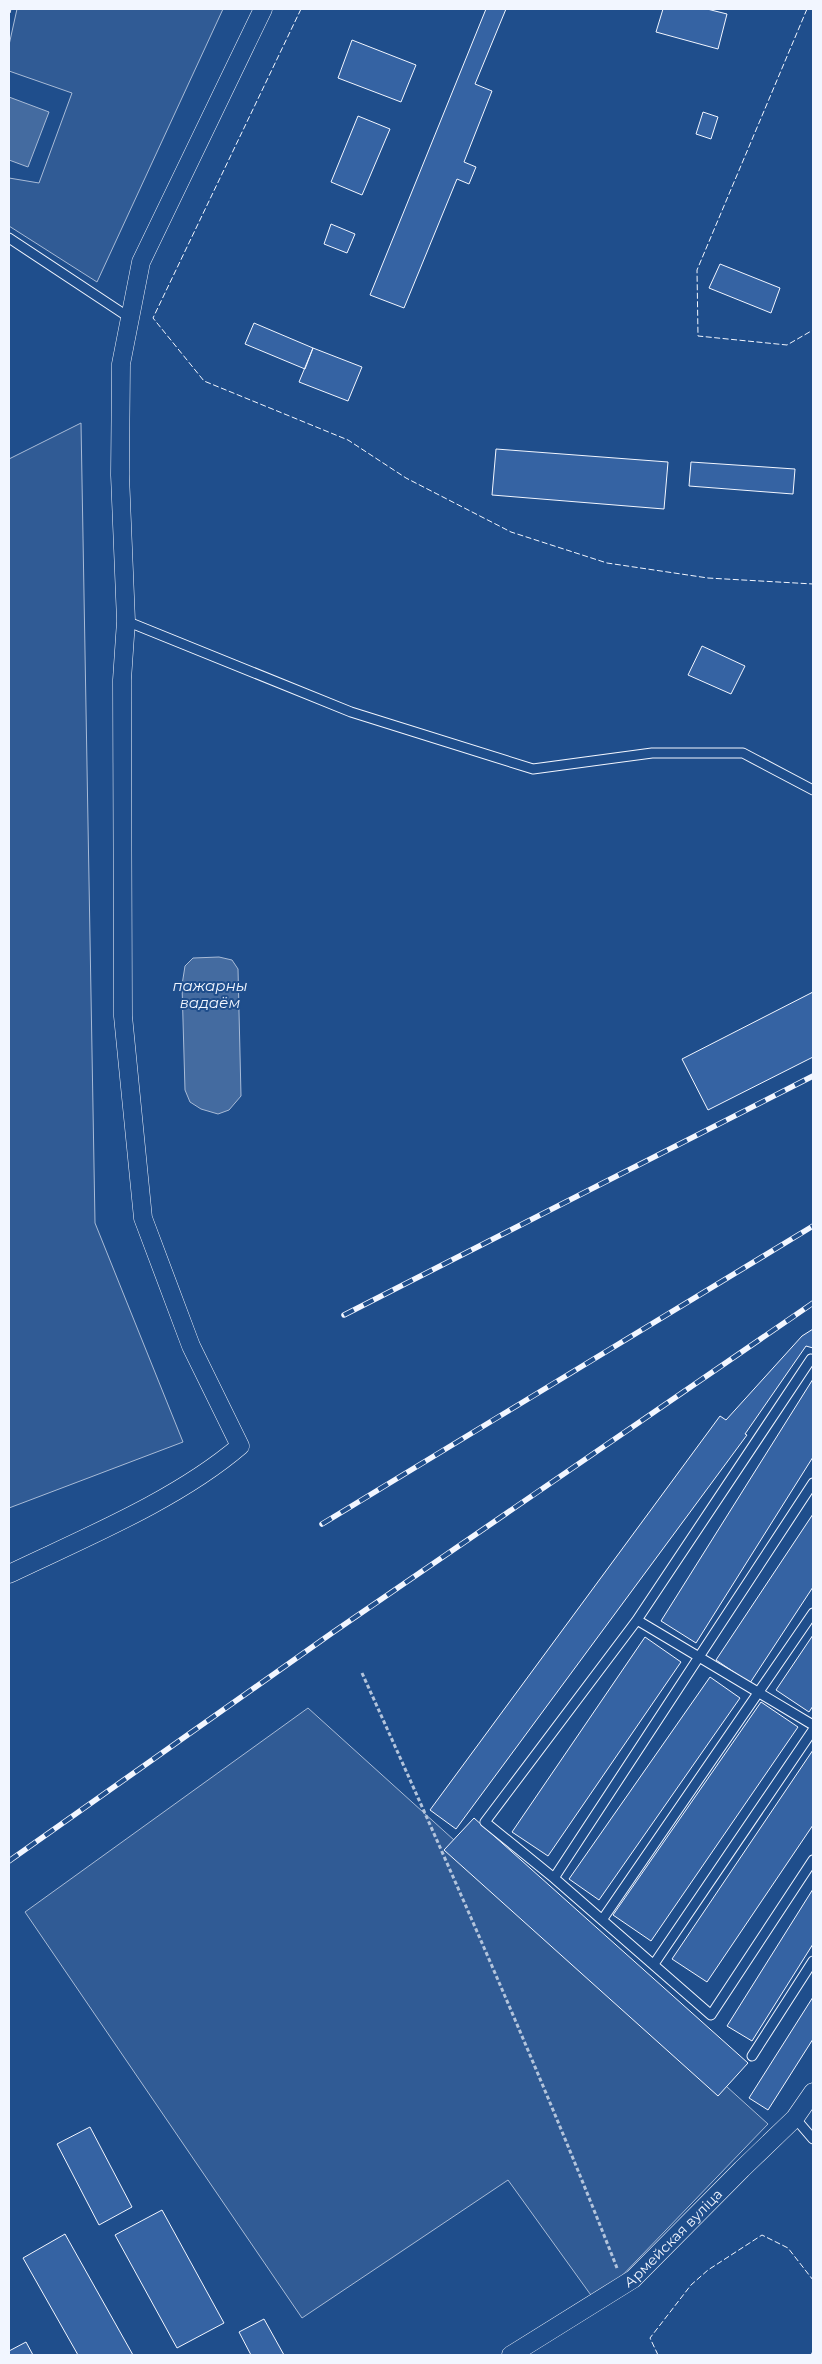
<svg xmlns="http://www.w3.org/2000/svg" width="822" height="2364" font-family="Montserrat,sans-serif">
	<rect width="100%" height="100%" fill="#1f4e8c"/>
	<path fill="#305b95" stroke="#a8bbd7" d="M 17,9 L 223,9 L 97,282 L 9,226 L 9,178 L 39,183 L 72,93 L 9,71 L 9,45 Z
		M 81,423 L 95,1223 L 183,1442 L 9,1508 L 9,459 Z
		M 308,1708 L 768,2124 L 614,2284 L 593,2298 L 508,2180 L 302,2318 L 25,1912 Z"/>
	<path fill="#446ba0" stroke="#a8bbd7" d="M 9,97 L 49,112 L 28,167 L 9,160 Z
		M 219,957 L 232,960 L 238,969 L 241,1096 L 229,1110 L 218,1114 L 201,1109 L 190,1102 L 185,1090 L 182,985 L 185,966 L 193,958 Z"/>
	<path fill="#3563a3" stroke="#f2f6ff" d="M 486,9 L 506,9 L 475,84 L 492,91 L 464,162 L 476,167 L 469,184 L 457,179 L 404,308 L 370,295 Z
		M 663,9 L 707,9 L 727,14 L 718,49 L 656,32 Z
		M 352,40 L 416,65 L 401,102 L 338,78 Z
		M 703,112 L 718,117 L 711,139 L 696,134 Z
		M 358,116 L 390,129 L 362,195 L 331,182 Z
		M 331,224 L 355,234 L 347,253 L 324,244 Z
		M 720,264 L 780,288 L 771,313 L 709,288 Z
		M 254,323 L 313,348 L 305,369 L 245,344 Z
		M 313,348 L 362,367 L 348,401 L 299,382 Z
		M 496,449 L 668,462 L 664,509 L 492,495 Z
		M 691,462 L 795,469 L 793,494 L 689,486 Z
		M 702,646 L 745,666 L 731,694 L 688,675 Z
		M 813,992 L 813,1057 L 708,1110 L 682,1059 Z
		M 813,1329 L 813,1348 L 806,1346 L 745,1434 L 747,1435 L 456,1829 L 430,1810 L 720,1416 L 726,1420 L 802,1336 Z
		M 813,1379 L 813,1457 L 696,1643 L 661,1621 Z
		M 813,1514 L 813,1587 L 750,1683 L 716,1660 Z
		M 813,1635 L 813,1706 L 809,1712 L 776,1690 Z
		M 645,1637 L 681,1662 L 548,1856 L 512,1832 Z
		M 710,1677 L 740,1698 L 599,1900 L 569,1879 Z
		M 761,1702 L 798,1727 L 651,1941 L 613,1915 Z
		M 813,1750 L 813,1825 L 707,1982 L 672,1959 Z
		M 474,1818 L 748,2063 L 718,2096 L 444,1850 Z
		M 813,1889 L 813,1944 L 752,2041 L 727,2026 Z
		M 813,1997 L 813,2039 L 768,2110 L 749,2098 Z
		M 90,2127 L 132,2207 L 99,2225 L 57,2144 Z
		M 162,2210 L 224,2323 L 177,2348 L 115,2235 Z
		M 65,2234 L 133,2355 L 78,2355 L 23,2258 Z
		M 264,2319 L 284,2355 L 251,2355 L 239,2332 Z
		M 26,2342 L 33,2355 L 9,2355 L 9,2351 Z"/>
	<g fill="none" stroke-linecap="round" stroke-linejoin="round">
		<g stroke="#f2f6ff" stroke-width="11">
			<path id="service" d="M 9,238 L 130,318
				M 126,621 L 351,712 L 533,769 L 652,753 L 743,753 L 813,790
				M 811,1359 L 637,1620 L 485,1822 L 554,1878 L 711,2015 L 813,1860
				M 637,1620 L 813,1725
				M 554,1878 L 813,1483
				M 602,1920 L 813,1613
				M 654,1964 L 813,1730
				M 752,2056 L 813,1961
				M 795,2118 L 813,2139"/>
		</g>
		<g stroke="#f2f6ff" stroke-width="19">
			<g id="minor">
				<path d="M 9,1574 C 84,1538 177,1500 240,1446 L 191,1346 L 143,1218 L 123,1016 L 122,680 L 126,621 L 120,475 L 121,364 L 141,262 L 263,9"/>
				<path id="s1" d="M 511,2355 L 633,2279 L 742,2169 L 795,2118 L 813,2092"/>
			</g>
		</g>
		<path stroke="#b3c4dc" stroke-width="3" stroke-dasharray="4 2.5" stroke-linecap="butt" d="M 362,1673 C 451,1870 538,2067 617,2268"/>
		<use href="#service" stroke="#1f4e8c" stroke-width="9"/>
		<use href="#minor" stroke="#1f4e8c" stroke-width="18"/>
		<g stroke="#f2f6ff" stroke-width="5.5">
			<path id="rail" d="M 344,1315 L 813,1076
				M 322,1524 L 813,1226
				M 9,1861 L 332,1633 L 813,1303"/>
		</g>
		<use href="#rail" stroke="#1f4e8c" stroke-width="4" stroke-dasharray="11" stroke-linecap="butt"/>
		<path stroke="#f2f6ff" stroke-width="1" stroke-dasharray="6 2.5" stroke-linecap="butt" d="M 301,9 L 153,318 L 204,381 L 348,440 L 406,478 L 511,532 L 607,563 L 708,578 L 813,584
			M 807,9 L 697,270 L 698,336 L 787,345 L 813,330
			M 10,13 L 11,9
			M 658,2355 L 650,2338 L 691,2285 L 708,2270 L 762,2235 L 788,2248 L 813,2280
			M 811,2355 L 813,2351"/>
	</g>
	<g text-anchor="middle" stroke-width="4" stroke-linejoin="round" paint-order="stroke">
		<g font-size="14" fill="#f2f6ff" stroke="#1f4e8c">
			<text dy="5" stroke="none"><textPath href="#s1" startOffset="201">Армейская вуліца</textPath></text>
		</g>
		<g font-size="15" font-style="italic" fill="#f2f6ff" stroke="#1f4e8c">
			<text x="210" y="991">пажарны<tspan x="210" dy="17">вадаём</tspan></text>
		</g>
	</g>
	<rect width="822" height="2364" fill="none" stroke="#f2f6ff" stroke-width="20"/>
</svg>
